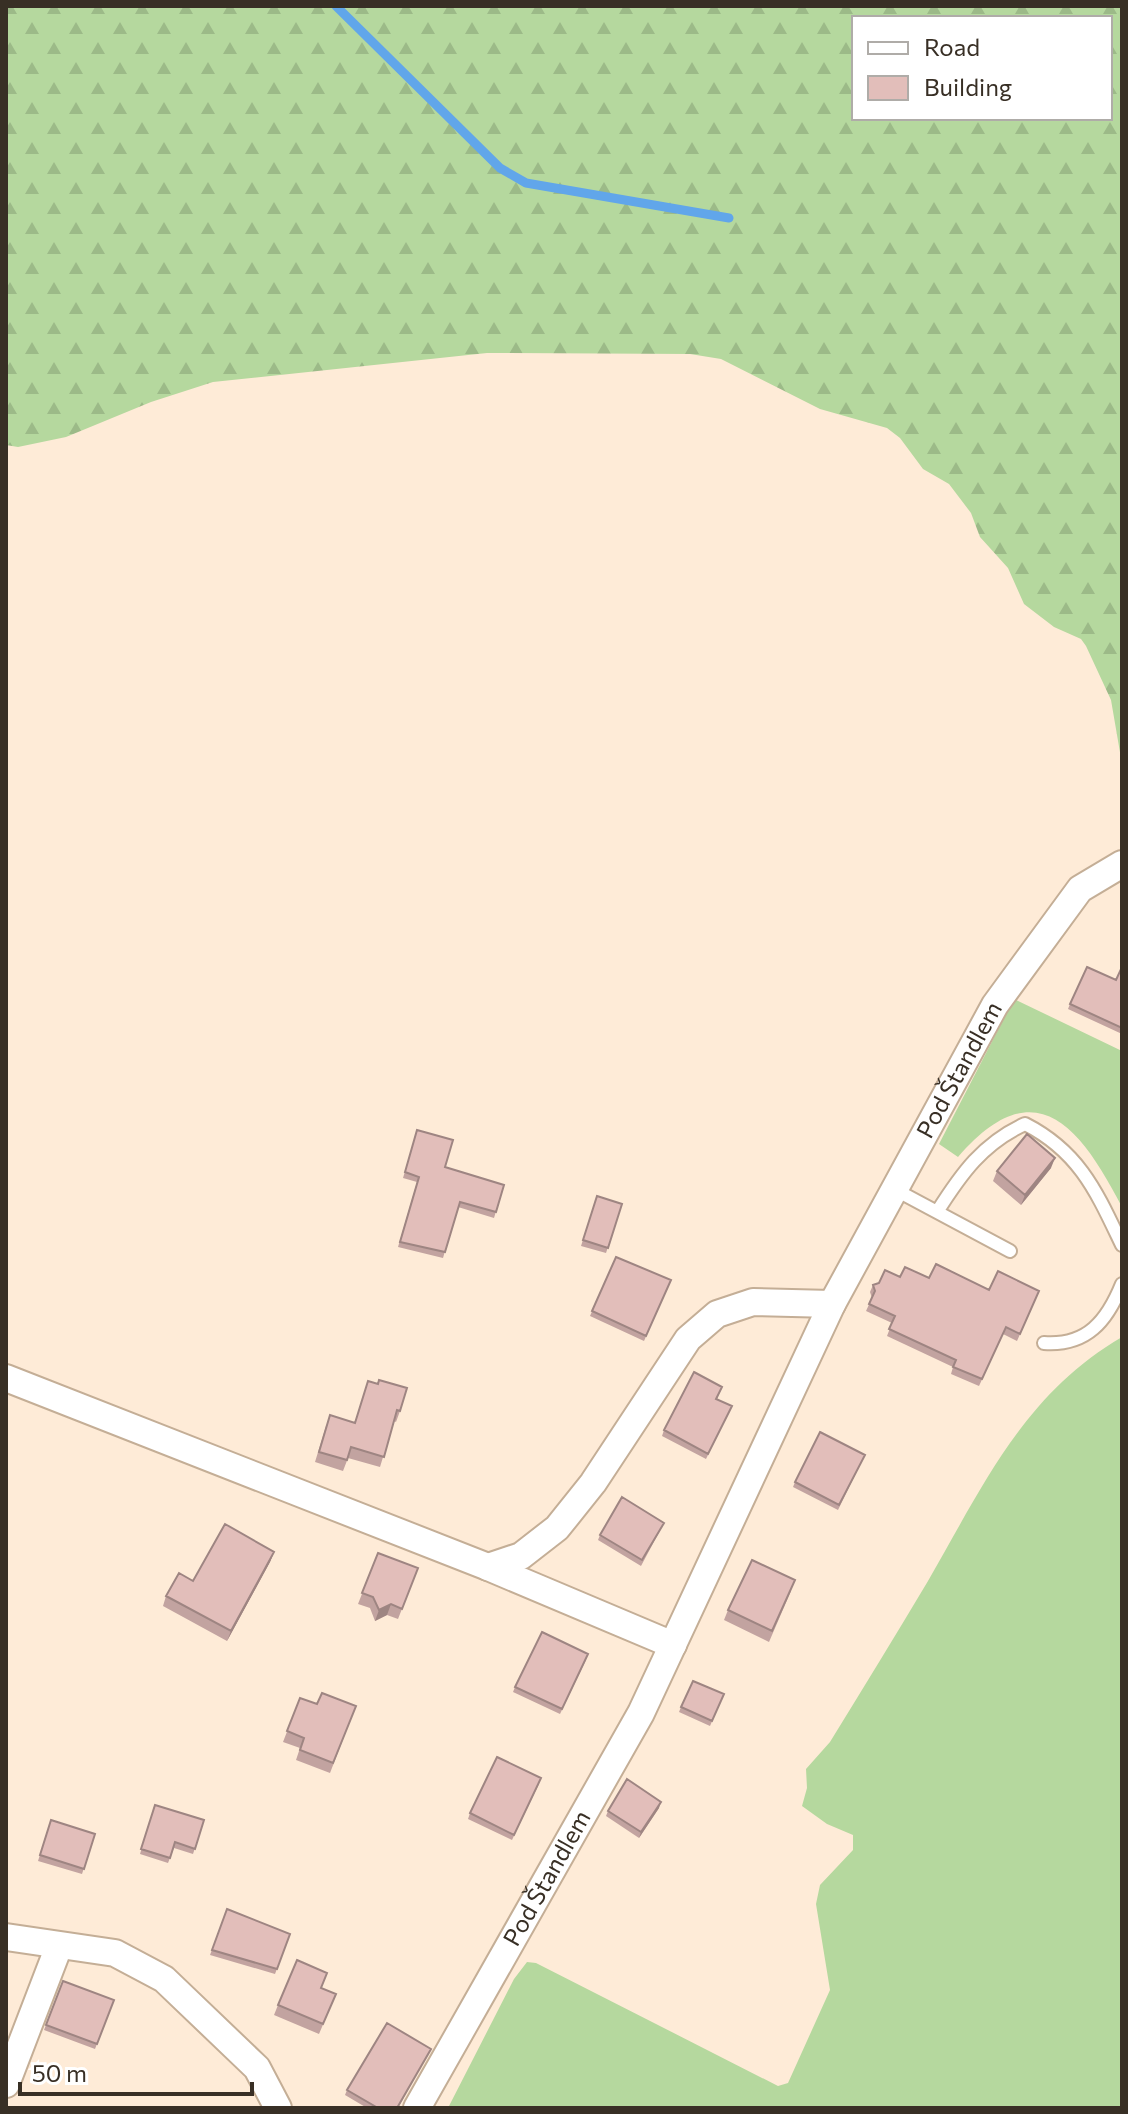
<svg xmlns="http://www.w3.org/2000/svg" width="1128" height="2114" font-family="Commissioner,sans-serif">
	<defs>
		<pattern id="forest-firs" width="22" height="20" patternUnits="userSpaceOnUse" patternTransform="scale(2)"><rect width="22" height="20" fill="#b5d89e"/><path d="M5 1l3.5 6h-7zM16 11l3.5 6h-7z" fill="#9cba88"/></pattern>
	</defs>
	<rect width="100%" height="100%" fill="#feebd7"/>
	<path fill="#b5d89e" d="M 1014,999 L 1122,1051 L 1122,1207 C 1080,1126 1035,1068 958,1157 L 939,1144 Z
		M 1122,1337 L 1122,2108 L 448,2108 L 514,1979 L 527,1962 L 536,1963 L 778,2086 L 788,2083 L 830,1990 L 816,1904 L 820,1885 L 853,1850 L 853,1835 L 827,1824 L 802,1806 L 807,1788 L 806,1769 L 830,1742 C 863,1688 896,1635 928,1581 C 983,1486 1024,1394 1122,1337 Z"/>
	<path fill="url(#forest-firs)" fill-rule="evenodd" d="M 6,6 L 1122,6 L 1122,764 L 1111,700 L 1086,646 L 1081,639 L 1054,627 L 1024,604 L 1008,568 L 980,537 L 971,513 L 949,484 L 923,469 L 900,438 L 887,428 L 820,409 L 721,359 L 690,354 L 487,353 L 213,382 L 151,402 L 66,437 L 18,447 L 6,445 ZM 854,18 L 1110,18 L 1110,118 L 854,118 Z"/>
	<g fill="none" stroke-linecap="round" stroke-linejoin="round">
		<path stroke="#61a6ea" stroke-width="9" d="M 336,6 L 500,168 L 526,183 L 729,218"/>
		<g stroke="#c4ae96" stroke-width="16">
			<path id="lane" d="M 894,1189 L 1010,1251
				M 937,1212 C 961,1174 983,1143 1025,1124 C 1080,1152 1097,1193 1122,1245
				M 1044,1343 C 1087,1346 1107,1321 1122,1284"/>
		</g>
		<g stroke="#c4ae96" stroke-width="30">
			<g id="street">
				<path d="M 6,1378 L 488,1567 L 673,1645"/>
				<path d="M 488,1567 L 521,1556 L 557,1528 L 593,1483 L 688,1339 L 717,1314 L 753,1302 L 832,1304"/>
				<path d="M 6,1937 L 115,1953 L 164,1979 L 257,2068 L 278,2108"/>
				<path d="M 6,2084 L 59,1946"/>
				<path id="s1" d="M 417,2108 L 641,1713 L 832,1304 L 995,1005 L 1080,889 L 1122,864"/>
			</g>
		</g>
		<use href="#lane" stroke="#fff" stroke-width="12"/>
		<use href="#street" stroke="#fff" stroke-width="26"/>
	</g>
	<path fill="#c2a3a0" d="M 1122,967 L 1122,1034 L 1068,1009 L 1070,1004 L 1116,980 Z
		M 417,1130 L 445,1167 L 504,1185 L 494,1218 L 458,1207 L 443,1258 L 398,1247 L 417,1182 L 403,1178 Z
		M 1051,1168 L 1021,1205 L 993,1181 L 997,1171 Z
		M 597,1196 L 622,1204 L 606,1253 L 581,1246 Z
		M 616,1257 L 671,1280 L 644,1341 L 590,1316 Z
		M 900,1277 L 929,1278 L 1036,1298 L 1017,1341 L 1003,1334 L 979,1386 L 951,1374 L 953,1367 L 887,1336 L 892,1323 L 866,1311 L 872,1298 L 870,1292 L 873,1285 Z
		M 368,1381 L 400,1411 L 396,1422 L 394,1421 L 380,1467 L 348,1458 L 343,1471 L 315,1462 L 326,1426 L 355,1423 Z
		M 722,1387 L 717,1399 L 732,1406 L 706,1459 L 662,1436 L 664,1430 Z
		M 865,1455 L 838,1510 L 793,1487 L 795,1482 Z
		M 664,1523 L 641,1566 L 598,1540 L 600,1535 Z
		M 274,1552 L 270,1562 L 227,1641 L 163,1606 L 166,1596 Z
		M 378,1553 L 418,1568 L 398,1619 L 387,1615 L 375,1621 L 370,1608 L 358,1604 Z
		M 791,1591 L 769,1642 L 724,1620 L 728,1610 Z
		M 586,1660 L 560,1714 L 513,1692 L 515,1687 Z
		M 724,1694 L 710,1726 L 679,1712 L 681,1707 Z
		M 300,1698 L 317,1704 L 356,1706 L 330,1773 L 296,1760 L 300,1748 L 283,1742 Z
		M 539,1784 L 512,1840 L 468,1819 L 470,1813 Z
		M 155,1805 L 204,1820 L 193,1854 L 174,1848 L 168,1863 L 140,1854 Z
		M 659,1808 L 639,1838 L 606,1816 L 608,1811 Z
		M 51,1820 L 95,1834 L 82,1874 L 38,1861 Z
		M 227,1909 L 290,1934 L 275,1974 L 210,1955 Z
		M 63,1981 L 114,2000 L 95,2049 L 44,2030 Z
		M 321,1988 L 336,1994 L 319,2034 L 274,2015 L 278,2005 Z
		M 431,2049 L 398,2108 L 367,2108 L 345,2095 L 347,2090 Z"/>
	<path fill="#9e8582" d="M 1055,1158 L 1051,1168 L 1021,1205 L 1025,1195 Z
		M 274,1552 L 270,1562 L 227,1641 L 231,1631 Z
		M 391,1604 L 387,1615 L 375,1621 L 379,1610 Z
		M 661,1802 L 659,1808 L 639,1838 L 641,1832 Z"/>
	<path fill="#e2beba" stroke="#9e8582" stroke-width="2" d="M 1087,967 L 1116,980 L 1122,967 L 1122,1028 L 1070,1004 Z
		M 417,1130 L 453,1140 L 445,1167 L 504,1185 L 496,1212 L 460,1202 L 445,1252 L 400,1242 L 419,1177 L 405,1172 Z
		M 1027,1134 L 1055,1158 L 1025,1195 L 997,1171 Z
		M 597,1196 L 622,1204 L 608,1248 L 583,1240 Z
		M 616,1257 L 671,1280 L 646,1336 L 592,1311 Z
		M 936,1264 L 989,1290 L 998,1271 L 1039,1291 L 1020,1334 L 1006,1327 L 982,1379 L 953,1367 L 956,1360 L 889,1329 L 895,1316 L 869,1304 L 875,1291 L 873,1285 L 879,1283 L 885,1270 L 900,1277 L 905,1267 L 929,1278 Z
		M 694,1372 L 722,1387 L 716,1399 L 732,1406 L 708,1454 L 664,1430 Z
		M 379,1380 L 407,1388 L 400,1411 L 397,1410 L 384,1457 L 351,1447 L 347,1460 L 319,1452 L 330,1415 L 355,1423 L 368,1381 L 378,1384 Z
		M 820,1432 L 865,1455 L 839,1505 L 795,1482 Z
		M 622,1497 L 664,1523 L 642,1560 L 600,1535 Z
		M 225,1524 L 274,1552 L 231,1631 L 166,1596 L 179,1573 L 193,1581 Z
		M 378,1553 L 418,1568 L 402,1609 L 391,1604 L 379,1610 L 373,1597 L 362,1593 Z
		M 752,1560 L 795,1580 L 772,1631 L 728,1610 Z
		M 542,1632 L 588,1654 L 562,1709 L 515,1687 Z
		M 693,1681 L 724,1694 L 712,1721 L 681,1707 Z
		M 322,1693 L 356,1706 L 333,1763 L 300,1750 L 304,1738 L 287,1731 L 300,1698 L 317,1704 Z
		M 497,1757 L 541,1778 L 514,1835 L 470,1813 Z
		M 627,1779 L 661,1802 L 641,1832 L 608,1811 Z
		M 155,1805 L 204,1820 L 195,1849 L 175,1842 L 170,1858 L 141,1849 Z
		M 51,1820 L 95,1834 L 84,1869 L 40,1855 Z
		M 227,1909 L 290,1934 L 277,1969 L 212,1950 Z
		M 297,1960 L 327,1973 L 321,1988 L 336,1994 L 323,2024 L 278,2005 Z
		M 63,1981 L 114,2000 L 97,2044 L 46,2025 Z
		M 387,2023 L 431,2049 L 397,2108 L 378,2108 L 347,2090 Z"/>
	<g text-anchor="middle" stroke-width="7" stroke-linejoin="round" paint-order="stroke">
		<g font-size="24" fill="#382f25" stroke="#fff">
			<text dy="8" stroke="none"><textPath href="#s1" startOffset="1172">Pod Štandlem</textPath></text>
			<text dy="8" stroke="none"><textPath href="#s1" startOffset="264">Pod Štandlem</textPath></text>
		</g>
	</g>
	<rect width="1128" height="2114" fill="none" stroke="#382f25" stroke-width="16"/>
	<rect x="852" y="16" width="260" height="104" fill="#ffffff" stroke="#afaca8" stroke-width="2"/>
	<rect x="868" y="42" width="40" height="12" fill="#ffffff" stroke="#afaca8" stroke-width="2"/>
	<text x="924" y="56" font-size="24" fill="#382f25">Road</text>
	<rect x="868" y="76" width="40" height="24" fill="#e2beba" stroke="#afaca8" stroke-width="2"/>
	<text x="924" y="96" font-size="24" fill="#382f25">Building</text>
	<path d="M20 2082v12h232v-12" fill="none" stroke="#382f25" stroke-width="4"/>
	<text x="32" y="2082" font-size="24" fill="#382f25" stroke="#ffffff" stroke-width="6" paint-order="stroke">50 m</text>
</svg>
